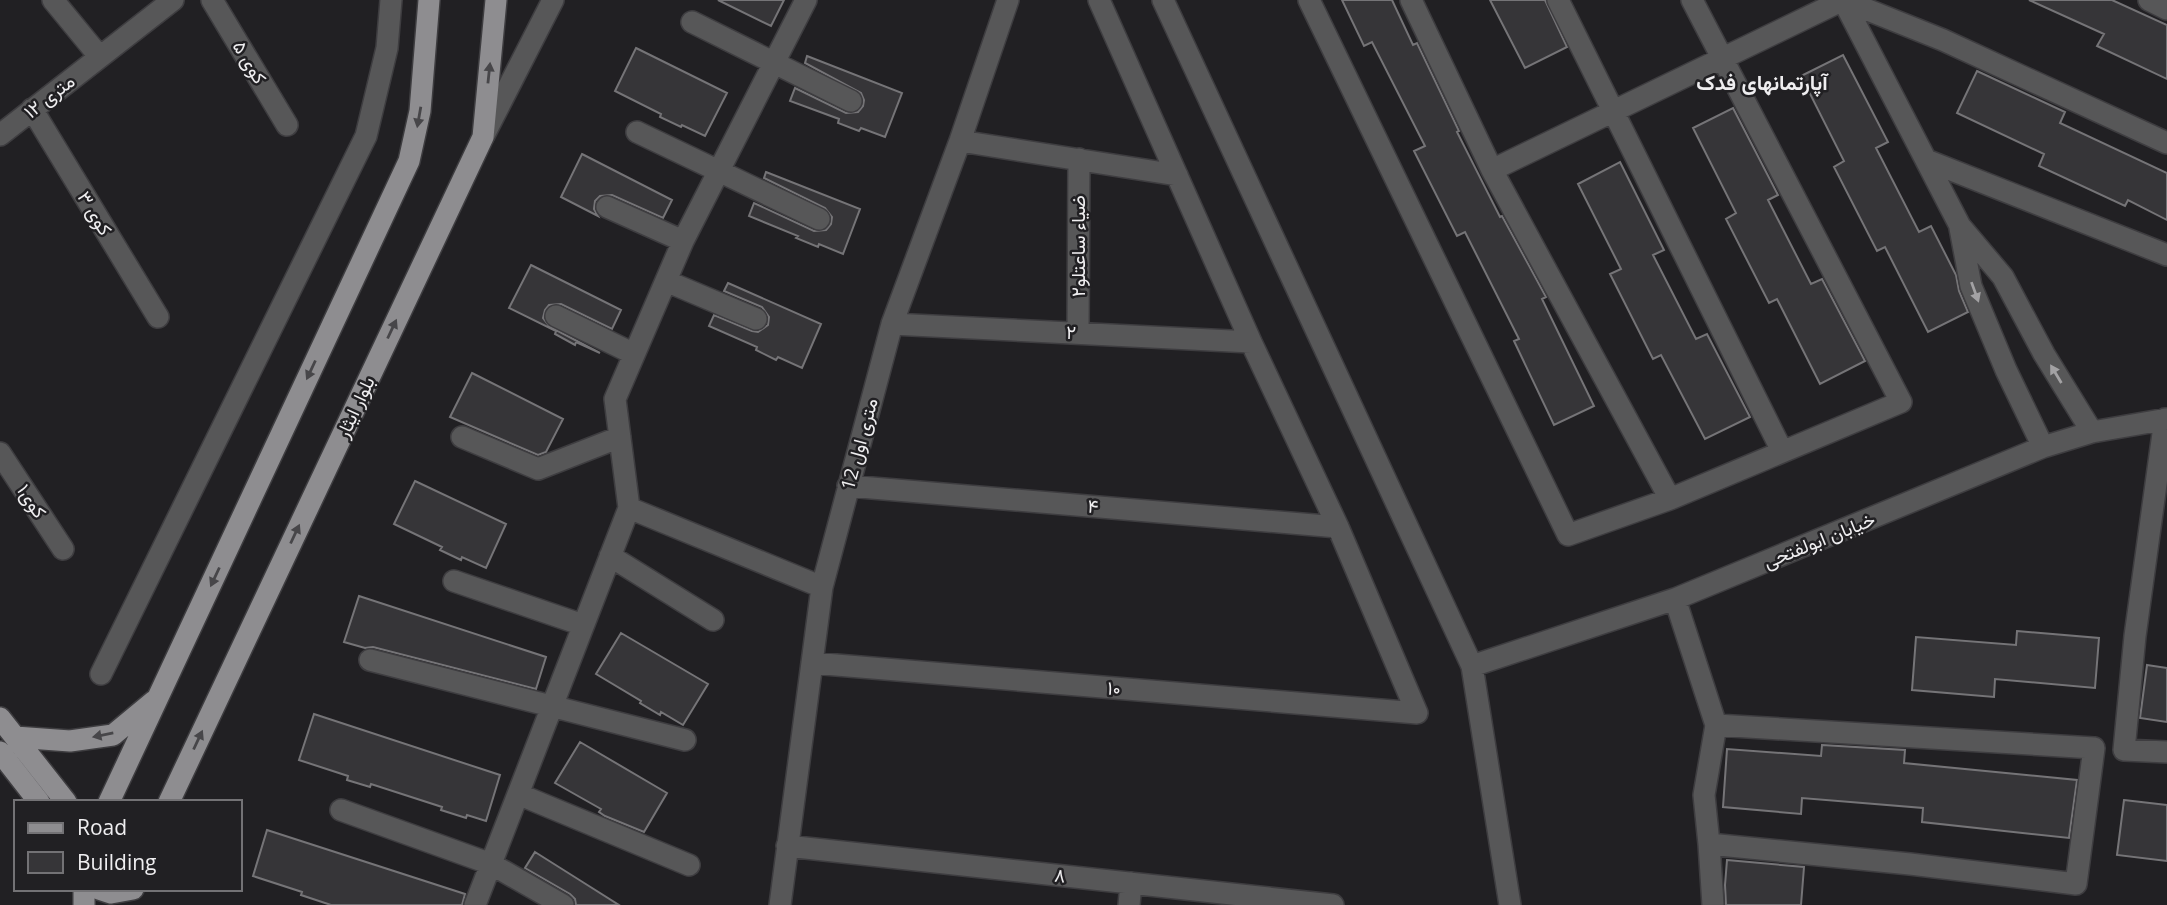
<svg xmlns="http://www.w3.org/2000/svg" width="2167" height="905" font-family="'Open Sans',Vazirmatn,sans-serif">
	<rect width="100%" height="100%" fill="#212023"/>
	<path fill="#363538" stroke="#757477" stroke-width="2" d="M 718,0 L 784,0 L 771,26 Z
		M 1342,0 L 1392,0 L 1413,45 L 1417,43 L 1459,131 L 1457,132 L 1500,217 L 1502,216 L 1546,297 L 1542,299 L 1594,406 L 1554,425 L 1514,341 L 1519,339 L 1465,232 L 1457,236 L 1414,151 L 1425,146 L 1372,42 L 1364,46 Z
		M 1490,0 L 1545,0 L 1567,47 L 1525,68 Z
		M 2029,0 L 2112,0 L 2167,25 L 2167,79 L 2097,46 L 2104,34 Z
		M 636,48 L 727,93 L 705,136 L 682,125 L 681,127 L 660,117 L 661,114 L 615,91 Z
		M 1843,55 L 1888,142 L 1876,148 L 1919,232 L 1931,226 L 1956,275 L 1959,291 L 1968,312 L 1928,332 L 1885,247 L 1877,251 L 1834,167 L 1844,161 L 1801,76 Z
		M 807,56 L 902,93 L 885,137 L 861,128 L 859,131 L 838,123 L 839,119 L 790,101 L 795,88 L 846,113 L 858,112 L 863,106 L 864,100 L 861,93 L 805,63 Z
		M 1977,71 L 2065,112 L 2060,123 L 2167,173 L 2167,220 L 2128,200 L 2125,206 L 2039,166 L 2044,154 L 1957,113 Z
		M 1733,108 L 1778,195 L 1768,200 L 1811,284 L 1822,279 L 1865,361 L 1820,384 L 1777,299 L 1769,303 L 1726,219 L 1736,213 L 1693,128 Z
		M 582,154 L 672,200 L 663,218 L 612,195 L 600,196 L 595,201 L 594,209 L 598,216 L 561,197 Z
		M 1620,162 L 1664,250 L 1653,255 L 1696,339 L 1707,334 L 1750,417 L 1705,439 L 1661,355 L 1653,359 L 1610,274 L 1621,269 L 1578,184 Z
		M 766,172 L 860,209 L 843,254 L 819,244 L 818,247 L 796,238 L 798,236 L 749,216 L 754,203 L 814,231 L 826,230 L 831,224 L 832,217 L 825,208 L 764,178 Z
		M 531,265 L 621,310 L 612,329 L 561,304 L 549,305 L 545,310 L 543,318 L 550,327 L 600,353 L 576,342 L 575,345 L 555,334 L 556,331 L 509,308 Z
		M 728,283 L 821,324 L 802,368 L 778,357 L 776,360 L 756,350 L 757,347 L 709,326 L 714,315 L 752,331 L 758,332 L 768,325 L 769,317 L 762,307 L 724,291 Z
		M 472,373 L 563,419 L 546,452 L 538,455 L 450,417 Z
		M 415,481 L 506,524 L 486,568 L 462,557 L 461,560 L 440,550 L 442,547 L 394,524 Z
		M 359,596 L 546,657 L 536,689 L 373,647 L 365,648 L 344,642 Z
		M 2017,631 L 2099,638 L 2095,688 L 1995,679 L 1994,697 L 1912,690 L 1916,637 L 2016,645 Z
		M 621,633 L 708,684 L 683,725 L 661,712 L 660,715 L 640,703 L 641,701 L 596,674 Z
		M 2147,665 L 2167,668 L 2167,722 L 2140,718 Z
		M 314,714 L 500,775 L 486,821 L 467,815 L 466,818 L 441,810 L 442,807 L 371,784 L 370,787 L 347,780 L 348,776 L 299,760 Z
		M 580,742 L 667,793 L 644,832 L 605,816 L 599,812 L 601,809 L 555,783 Z
		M 1822,745 L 1905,750 L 1904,763 L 2077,780 L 2069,838 L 1922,822 L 1923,808 L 1802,798 L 1801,814 L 1723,807 L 1727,749 L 1821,756 Z
		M 2124,800 L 2167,805 L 2167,861 L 2117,855 Z
		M 267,830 L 465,894 L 462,905 L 331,905 L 301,895 L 302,892 L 253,876 Z
		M 535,852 L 581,881 L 619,905 L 576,905 L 575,899 L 570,894 L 525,868 Z
		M 1727,860 L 1804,867 L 1801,905 L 1726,905 L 1725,885 Z"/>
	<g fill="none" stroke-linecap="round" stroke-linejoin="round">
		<g stroke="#3e3d40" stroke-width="24">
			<path id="minor" d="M 53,0 L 99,56
				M 212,0 L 287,125
				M 806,0 L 683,241 L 615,399 L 629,508 L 822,587
				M 1163,0 L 1472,666 L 1510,905
				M 1309,0 L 1568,535 L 1670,499
				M 1411,0 L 1492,170 L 1670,499 L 1901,402 L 1692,0
				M 1558,0 L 1782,451
				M 1843,0 L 1960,226 L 2003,277 L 2044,354 L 2092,432
				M 1843,0 L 1943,40 L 2167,143
				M 2149,0 L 2167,9
				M 692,22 L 851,101
				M 32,109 L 158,317
				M 637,132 L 819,219
				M 0,135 L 173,0
				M 484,135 L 553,0
				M 960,141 L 1177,175
				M 1926,160 L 2167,255
				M 1492,170 L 1843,0
				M 607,207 L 683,241
				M 1960,228 L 1971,286 L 2006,370 L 2043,447
				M 666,281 L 756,319
				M 556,316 L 634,354
				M 892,324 L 1251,342
				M 1078,333 L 1079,159
				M 2165,419 L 2135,636 L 2124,750 L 2167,752
				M 462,437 L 538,469 L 620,437
				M 0,453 L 63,549
				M 848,486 L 1338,527
				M 610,556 L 713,620
				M 454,581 L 583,625
				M 1675,599 L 1716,725 L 1704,795 L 1709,844 L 1910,864 L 2076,884 L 2094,748 L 1716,725
				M 370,660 L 685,740
				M 812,663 L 1417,713 L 1338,527 L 1251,342 L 1099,0
				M 1472,666 L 1675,599 L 2043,447 L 2092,432 L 2167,419
				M 101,674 L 366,136 L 387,48 L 391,0
				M 518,794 L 689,865
				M 341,810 L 491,864 L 563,905
				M 1709,844 L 1713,905
				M 787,846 L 1333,905
				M 475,905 L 629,508
				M 780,905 L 822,587 L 892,324 L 960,141 L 1008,0
				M 1129,905 L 1131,883"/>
		</g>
		<g stroke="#3e3d40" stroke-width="24">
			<path id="major" d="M 0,718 L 66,802
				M 15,737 L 70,741 L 113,735 L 154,701
				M 0,752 L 39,802
				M 109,802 L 409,161 L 420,111 L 429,0
				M 169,802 L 483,137 L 496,0
				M 99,889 L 111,893 L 133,889
				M 84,905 L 84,889"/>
		</g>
		<use href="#minor" stroke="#575758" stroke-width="21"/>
		<use href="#major" stroke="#8e8d90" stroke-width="21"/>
	</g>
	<defs><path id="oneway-solid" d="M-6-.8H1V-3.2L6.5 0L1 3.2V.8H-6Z" transform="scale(1.75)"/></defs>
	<g fill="#474649">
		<use href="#oneway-solid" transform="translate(489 73) rotate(-84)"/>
		<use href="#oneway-solid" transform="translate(419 117) rotate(100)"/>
		<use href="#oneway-solid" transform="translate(392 329) rotate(-65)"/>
		<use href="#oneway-solid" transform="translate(311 370) rotate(115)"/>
		<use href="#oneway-solid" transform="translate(295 534) rotate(-65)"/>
		<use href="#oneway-solid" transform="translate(215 577) rotate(115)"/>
		<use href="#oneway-solid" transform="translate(103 735) rotate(169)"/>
		<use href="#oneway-solid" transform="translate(198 740) rotate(-65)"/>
	</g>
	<g fill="#a3a2a4">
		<use href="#oneway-solid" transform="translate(1975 292) rotate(70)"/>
		<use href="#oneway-solid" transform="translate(2056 374) rotate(-121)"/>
	</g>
	<g text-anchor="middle" stroke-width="5" stroke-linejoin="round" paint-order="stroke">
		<g font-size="19" fill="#efeef0" stroke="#212023">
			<text transform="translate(250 62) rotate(59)" y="7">کوی ۵</text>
			<text transform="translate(49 96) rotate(-38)" y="7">۱۲ متری</text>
			<text transform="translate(95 213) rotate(59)" y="7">کوی ۳</text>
			<text transform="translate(1078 246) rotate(-90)" y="7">ضیاء ساعتلو۲</text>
			<text transform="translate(1071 332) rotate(3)" y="7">۲</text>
			<text transform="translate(355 407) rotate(-65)" y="7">بلوار ایثار</text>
			<text transform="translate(859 444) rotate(-75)" y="7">12 متری اول</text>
			<text transform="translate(32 501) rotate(56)" y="7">کوی۱</text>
			<text transform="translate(1093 506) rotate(5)" y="7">۴</text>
			<text transform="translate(1819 540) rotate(-22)" y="7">خیابان ابولفتحی</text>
			<text transform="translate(1114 688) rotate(5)" y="7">۱۰</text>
			<text transform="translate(1060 875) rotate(6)" y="7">۸</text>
		</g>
		<g font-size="21" font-weight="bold" fill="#efeef0" stroke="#212023">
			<text x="1762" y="90">آپارتمانهای فدک</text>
		</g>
	</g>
	<rect x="14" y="800" width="228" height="91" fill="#212023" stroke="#737275" stroke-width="2"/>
	<rect x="28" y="823" width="35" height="10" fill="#8e8d90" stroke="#737275" stroke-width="2"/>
	<text x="77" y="835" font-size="21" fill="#efeef0">Road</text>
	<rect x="28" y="852" width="35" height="21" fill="#363538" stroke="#737275" stroke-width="2"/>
	<text x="77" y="870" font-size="21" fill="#efeef0">Building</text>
</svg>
